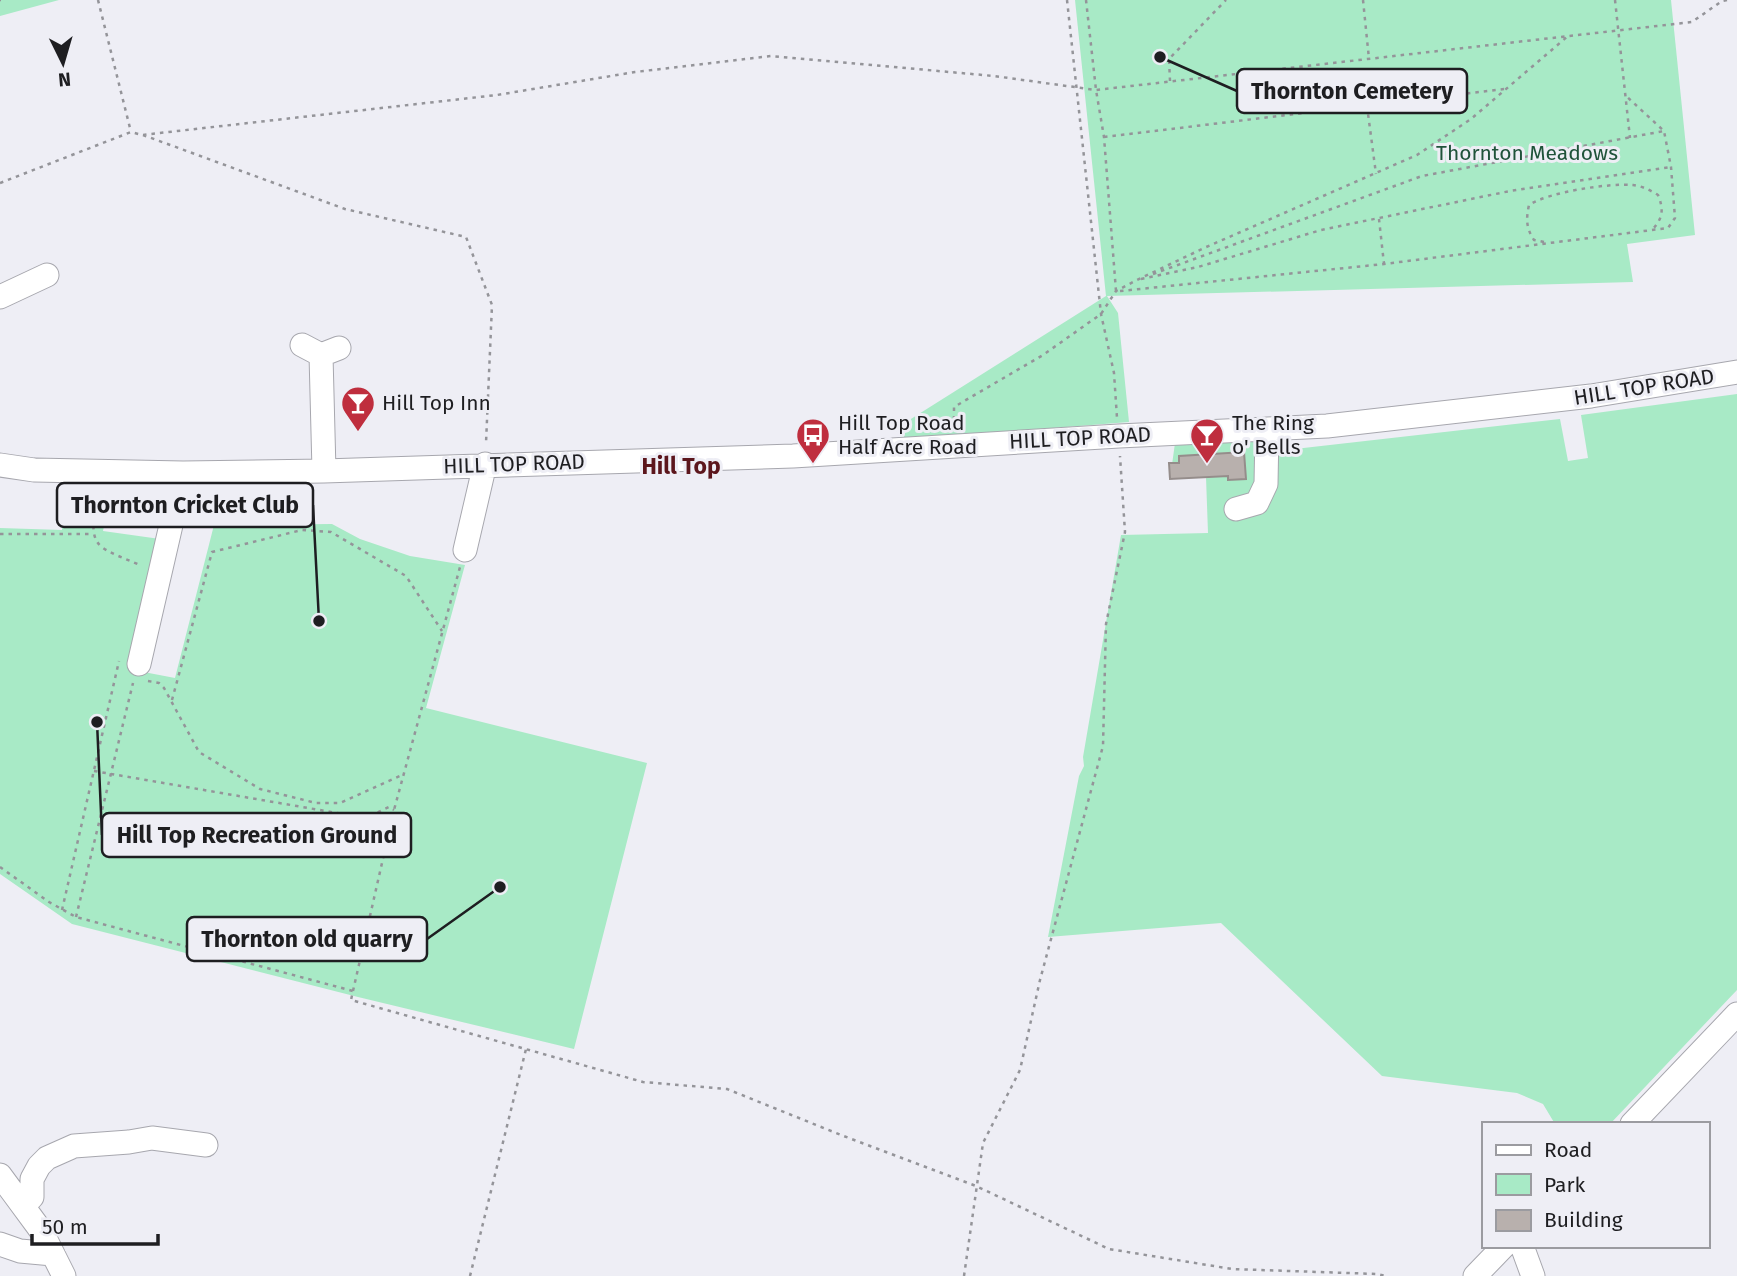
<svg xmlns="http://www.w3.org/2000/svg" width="1737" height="1276" font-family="'Fira Sans',sans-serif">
	<rect width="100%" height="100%" fill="#eeeef5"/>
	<path fill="#a8eac6" d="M 0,0 L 59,0 L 0,16 Z
		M 1075,0 L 1671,0 L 1695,235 L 1627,244 L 1633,282 L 1107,296 L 1118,313 L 1129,422 L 904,440 L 895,429 L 1106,296 Z
		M 1737,394 L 1737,990 L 1610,1124 L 1555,1124 L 1543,1104 L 1517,1093 L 1382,1076 L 1221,923 L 1048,937 L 1079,776 L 1084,766 L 1083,757 L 1121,535 L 1208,533 L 1206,477 L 1170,479 L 1175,443 L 1278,440 L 1277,451 L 1560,419 L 1568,461 L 1588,458 L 1581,415 Z
		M 113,483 L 103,531 L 160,539 L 128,669 L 175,678 L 214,525 L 332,524 L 360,539 L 410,556 L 465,565 L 426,708 L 647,763 L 574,1049 L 358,997 L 72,924 L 0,874 L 0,528 L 62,530 L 64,485 Z"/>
	<path fill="#b8b0ad" stroke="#958d8b" stroke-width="2" d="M 1244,452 L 1246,479 L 1228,480 L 1228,476 L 1170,479 L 1169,463 L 1179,463 L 1179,456 Z"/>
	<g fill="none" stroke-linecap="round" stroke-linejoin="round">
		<g stroke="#a7a7ae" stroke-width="25">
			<path id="minor" d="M 0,297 L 47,275
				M 302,345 L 321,355
				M 0,465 L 34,470 L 183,473 L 324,471 L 793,456 L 1119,436 L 1327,426 L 1591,396 L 1737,372
				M 324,471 L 321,355 L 339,348
				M 1236,509 L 1257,503 L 1266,484 L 1267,430
				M 465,550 L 485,464
				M 139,664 L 183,473
				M 1632,1124 L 1737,1014
				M 0,1175 L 42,1232 L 64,1276
				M 24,1205 L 32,1197 L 32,1179 L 39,1166 L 47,1158 L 74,1146 L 129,1142 L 152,1138 L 206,1145
				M 0,1244 L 20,1251 L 53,1254
				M 1522,1246 L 1533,1276
				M 1475,1276 L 1504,1246"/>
		</g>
		<path stroke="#949499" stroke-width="2.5" stroke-dasharray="3.5 5" stroke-linecap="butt" d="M 0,0 L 1,0
			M 98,0 L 131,132
			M 1067,0 L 1101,314 L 1114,373 L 1117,418
			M 1086,0 L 1096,90 L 1104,137 L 1116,291
			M 1363,0 L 1369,59
			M 1615,0 L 1630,138
			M 1170,81 L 1169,59 L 1226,0
			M 1367,106 L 1376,174
			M 143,135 L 345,209 L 466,237 L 492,305 L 486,443
			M 1104,137 L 1504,89
			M 0,183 L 131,132 L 142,135 L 497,95 L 635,72 L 771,56 L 994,76 L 1096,90 L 1692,22 L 1722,1 L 1727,0
			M 1379,219 L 1384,264
			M 1544,242 L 1534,240 C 1526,228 1526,219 1529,205 C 1549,192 1608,183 1633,185 C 1642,186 1650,190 1658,195 C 1664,210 1663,218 1652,230
			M 1153,274 L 1422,176 L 1664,131
			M 1141,279 L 1198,267 L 1321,230 L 1379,218 L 1510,191 L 1671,167
			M 1120,291 L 1384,264 L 1668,228 L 1675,218 L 1671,167 L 1664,131 L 1625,95
			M 954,428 L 954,407 L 1043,355 L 1101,314 L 1116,291 L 1137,280 L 1204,248 L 1417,155 L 1471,119 L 1568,36
			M 95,492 C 91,549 90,544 140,565
			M 0,534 L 92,534
			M 148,681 L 159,683 L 164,688 L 199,752 L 260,789 L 316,803 L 340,803 L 404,774
			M 172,700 L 212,552 L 302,530 L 331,532 L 406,576 L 442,631
			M 94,771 L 366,818 L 389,807 L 394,810
			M 0,867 L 49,902 L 76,917 L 353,991 L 351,1000 L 643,1082 L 727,1089 L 841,1135 L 976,1186 L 1109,1249 L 1232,1269 L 1377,1274 L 1386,1276
			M 62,910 L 119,661
			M 76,917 L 133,683
			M 353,991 L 394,810 L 460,567
			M 470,1276 L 526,1049
			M 964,1276 L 983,1143 L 1020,1070 L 1040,980 L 1103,746 L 1106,624 L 1125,532 L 1120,456"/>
		<use href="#minor" stroke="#fff" stroke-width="23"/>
	</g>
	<defs>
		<g id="bar-pin" transform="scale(1.75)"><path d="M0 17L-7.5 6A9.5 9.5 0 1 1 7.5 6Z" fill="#bf2e3e" stroke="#eeeef5"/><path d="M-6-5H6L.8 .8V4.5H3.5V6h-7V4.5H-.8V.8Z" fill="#fff"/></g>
		<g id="bus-pin" transform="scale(1.75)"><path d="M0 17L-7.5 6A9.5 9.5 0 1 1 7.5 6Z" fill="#bf2e3e" stroke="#eeeef5"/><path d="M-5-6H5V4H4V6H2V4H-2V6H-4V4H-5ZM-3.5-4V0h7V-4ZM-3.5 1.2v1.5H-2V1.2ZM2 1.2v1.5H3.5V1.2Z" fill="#fff"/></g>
	</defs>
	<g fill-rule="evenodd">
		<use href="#bar-pin" x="358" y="403"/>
		<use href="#bus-pin" x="813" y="435"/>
		<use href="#bar-pin" x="1207" y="435"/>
	</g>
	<g text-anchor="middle" stroke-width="6" stroke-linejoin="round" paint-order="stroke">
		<g font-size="21" fill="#1f533a" stroke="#eeeef5">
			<text x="1527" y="160">Thornton Meadows</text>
		</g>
		<g font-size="21" fill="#1e1e21" stroke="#eeeef5">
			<text transform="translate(1644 387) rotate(-9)" y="7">HILL TOP ROAD</text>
			<text transform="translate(1080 438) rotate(-3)" y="7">HILL TOP ROAD</text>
			<text transform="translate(514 464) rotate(-2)" y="7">HILL TOP ROAD</text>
		</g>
		<g font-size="21" fill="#1e1e21" stroke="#eeeef5" text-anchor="start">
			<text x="382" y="410">Hill Top Inn</text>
			<text x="838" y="430">Hill Top Road<tspan x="838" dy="24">Half Acre Road</tspan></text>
			<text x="1232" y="430">The Ring<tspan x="1232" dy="24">o' Bells</tspan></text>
		</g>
		<g font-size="23" font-weight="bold" fill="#5c161c" stroke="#eeeef5">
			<text x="681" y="474">Hill Top</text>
		</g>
	</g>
	<path fill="none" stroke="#1e1e21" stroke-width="2.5" d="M1160 57L1237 91M319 621L313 505M97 722L102 835M500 887L427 939"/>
	<g fill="#1e1e21" stroke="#eeeef5" stroke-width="2.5">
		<circle cx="1160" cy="57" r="7"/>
		<circle cx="319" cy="621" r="7"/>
		<circle cx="97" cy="722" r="7"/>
		<circle cx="500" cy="887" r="7"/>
	</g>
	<g fill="#eeeef5" stroke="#1e1e21" stroke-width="2.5">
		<rect x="1237" y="69" width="230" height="44" rx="7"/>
		<rect x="57" y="483" width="256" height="44" rx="7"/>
		<rect x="102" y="813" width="309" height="44" rx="7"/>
		<rect x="187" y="917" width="240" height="44" rx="7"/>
	</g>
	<g font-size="23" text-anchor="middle" font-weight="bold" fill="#1e1e21">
		<text x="1352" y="99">Thornton Cemetery</text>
		<text x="185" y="513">Thornton Cricket Club</text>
		<text x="257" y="843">Hill Top Recreation Ground</text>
		<text x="307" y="947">Thornton old quarry</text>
	</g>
	<rect x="1482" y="1122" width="228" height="126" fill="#eeeef5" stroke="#9b9ba0" stroke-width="2"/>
	<rect x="1496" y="1145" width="35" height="10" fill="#ffffff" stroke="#9b9ba0" stroke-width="2"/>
	<text x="1544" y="1157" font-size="21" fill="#1e1e21">Road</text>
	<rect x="1496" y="1174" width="35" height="21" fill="#a8eac6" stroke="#9b9ba0" stroke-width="2"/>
	<text x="1544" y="1192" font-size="21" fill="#1e1e21">Park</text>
	<rect x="1496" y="1210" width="35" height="21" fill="#b8b0ad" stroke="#9b9ba0" stroke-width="2"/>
	<text x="1544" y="1227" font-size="21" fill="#1e1e21">Building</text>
	<g transform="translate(63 63) rotate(175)" stroke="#eeeef5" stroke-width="5" paint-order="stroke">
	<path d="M0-5L12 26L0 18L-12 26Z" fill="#1e1e21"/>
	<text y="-10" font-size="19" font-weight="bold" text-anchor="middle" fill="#1e1e21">N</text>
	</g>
	<path d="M32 1234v10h126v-10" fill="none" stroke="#1e1e21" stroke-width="3.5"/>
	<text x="42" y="1234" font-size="21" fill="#1e1e21" stroke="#eeeef5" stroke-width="5" paint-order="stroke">50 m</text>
</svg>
